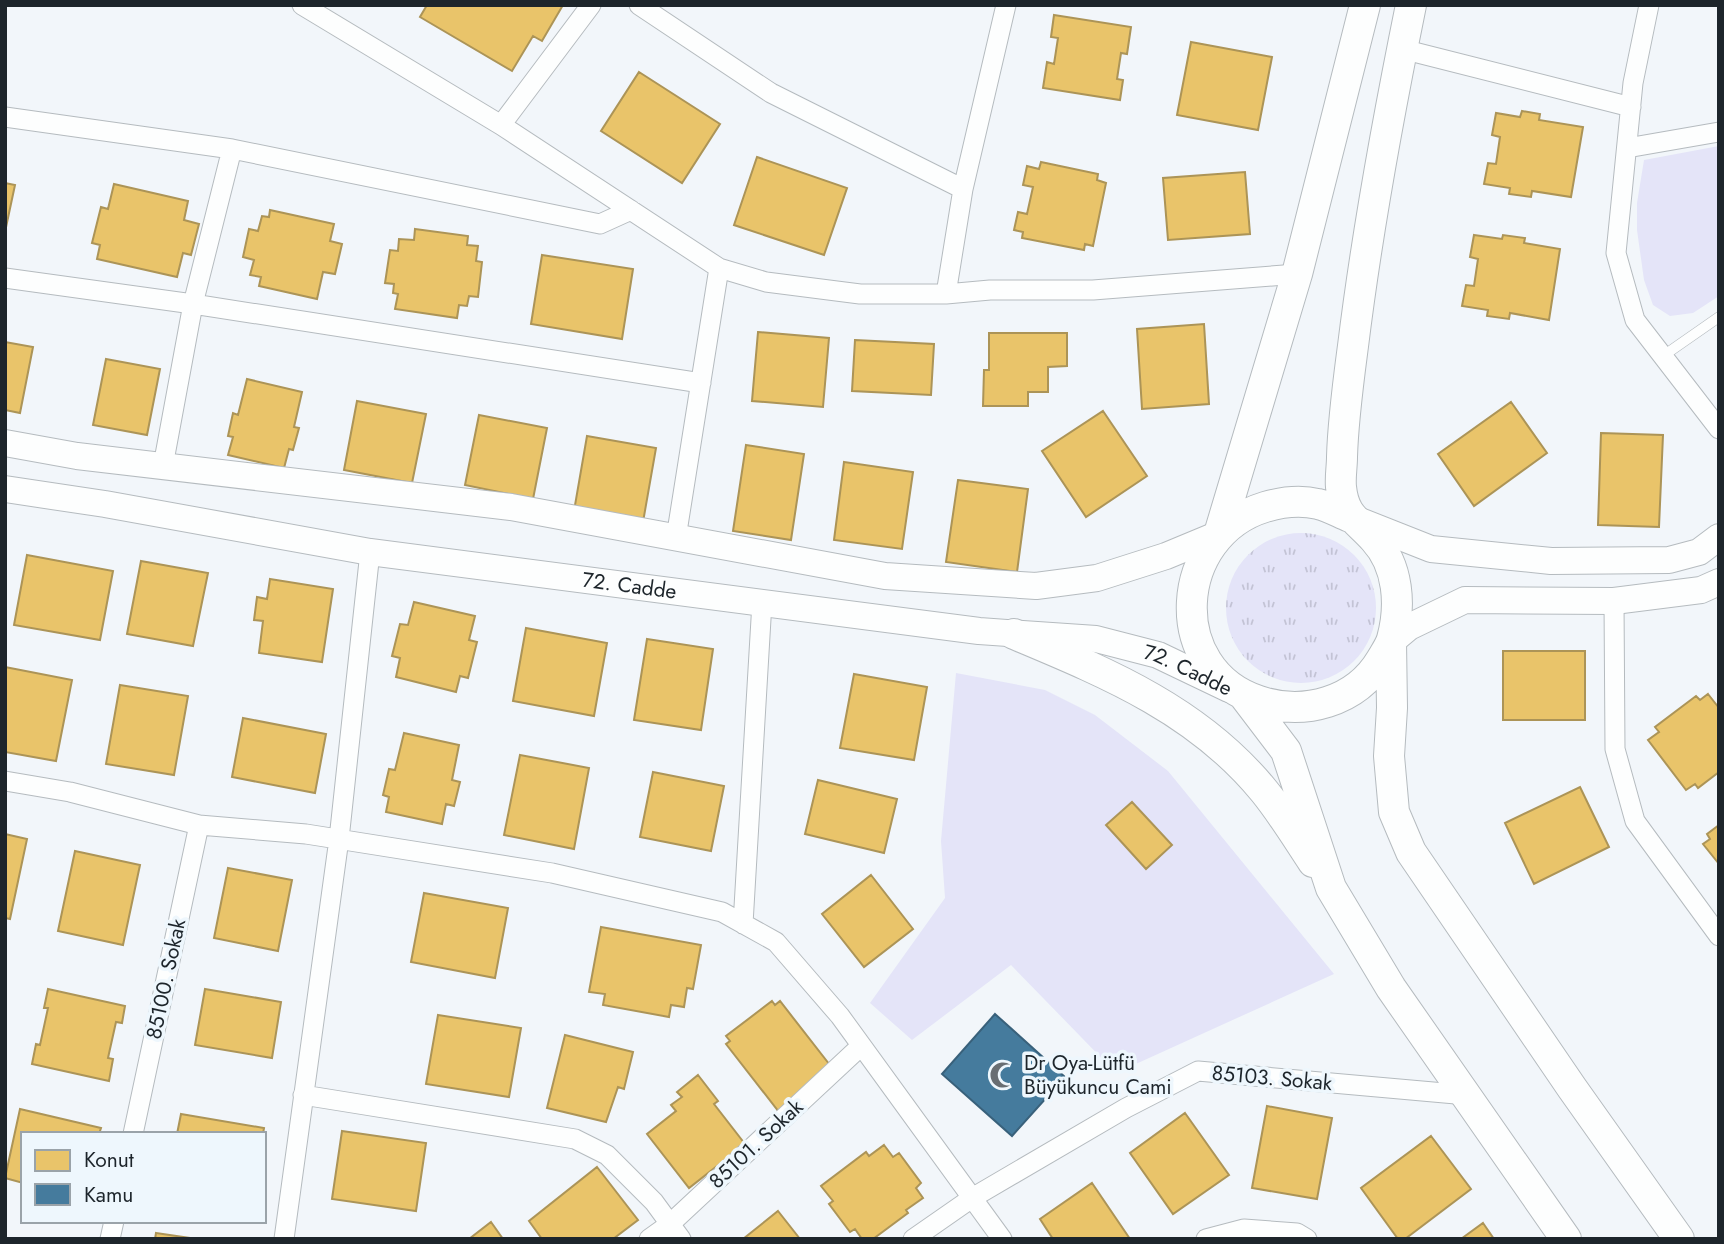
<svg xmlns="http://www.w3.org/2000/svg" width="1724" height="1244" font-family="Jost,sans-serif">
	<defs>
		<pattern id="grass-tufts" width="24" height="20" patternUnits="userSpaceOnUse" patternTransform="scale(1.75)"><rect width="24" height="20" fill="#e4e4f8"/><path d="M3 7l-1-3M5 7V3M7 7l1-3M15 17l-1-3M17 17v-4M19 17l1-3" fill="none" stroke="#c3c3d5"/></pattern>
	</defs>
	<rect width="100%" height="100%" fill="#f2f6fa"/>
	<path fill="url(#grass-tufts)" d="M1226 608a75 75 0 1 1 150 0a75 75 0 1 1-150 0Z"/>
	<path fill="#e4e4f8" d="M 1719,146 L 1719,296 L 1693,313 L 1670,316 L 1653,305 L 1644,280 L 1637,230 L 1637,203 L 1644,160 Z
		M 956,673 L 1045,690 L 1095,715 L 1168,771 L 1334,974 L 1116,1073 L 1011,965 L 912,1040 L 870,1003 L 945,898 L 941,841 Z"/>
	<path fill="#e9c46a" stroke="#ac9457" stroke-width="2" d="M 427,5 L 563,5 L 542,41 L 533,36 L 512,71 L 420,17 Z
		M 1054,15 L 1131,27 L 1127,54 L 1121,53 L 1117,79 L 1123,80 L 1120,100 L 1043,88 L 1047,62 L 1054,64 L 1058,38 L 1051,37 Z
		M 1191,42 L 1272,57 L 1258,130 L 1177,115 Z
		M 639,72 L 720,124 L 682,183 L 601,131 Z
		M 1522,111 L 1540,114 L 1539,120 L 1583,127 L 1571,197 L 1532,191 L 1531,197 L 1509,194 L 1510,188 L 1484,184 L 1488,163 L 1496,164 L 1500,137 L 1492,135 L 1496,113 L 1520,117 Z
		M 757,157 L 847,188 L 824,255 L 734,225 Z
		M 1041,162 L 1098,174 L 1097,180 L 1106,183 L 1093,246 L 1085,244 L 1084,250 L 1022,238 L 1023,232 L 1014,230 L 1018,212 L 1027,214 L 1033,187 L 1023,185 L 1027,166 L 1039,169 Z
		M 1245,172 L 1250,234 L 1168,240 L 1163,178 Z
		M 5,183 L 15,185 L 5,232 Z
		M 114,184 L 188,201 L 184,220 L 199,224 L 191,255 L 183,253 L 177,277 L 97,259 L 100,245 L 92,243 L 101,207 L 108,209 Z
		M 270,210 L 334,224 L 330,241 L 342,244 L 335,274 L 323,272 L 317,299 L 259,286 L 261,277 L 250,275 L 254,260 L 243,257 L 249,229 L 258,231 L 262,216 L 269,217 Z
		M 415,229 L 468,236 L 467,245 L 478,246 L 476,261 L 482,262 L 478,297 L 469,296 L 467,306 L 459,305 L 457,318 L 395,309 L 398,294 L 393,293 L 394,284 L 385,283 L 390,250 L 398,251 L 399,239 L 414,240 Z
		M 1474,235 L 1502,239 L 1503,235 L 1525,238 L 1524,243 L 1560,249 L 1549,320 L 1510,313 L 1509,319 L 1487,316 L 1488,310 L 1462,306 L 1466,285 L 1474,286 L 1478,259 L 1470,257 Z
		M 542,255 L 633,269 L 622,339 L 531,324 Z
		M 1204,324 L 1209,404 L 1142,409 L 1137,329 Z
		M 758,332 L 829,338 L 823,407 L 752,401 Z
		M 989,333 L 1067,333 L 1067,366 L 1048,367 L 1048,392 L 1028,392 L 1028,406 L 983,406 L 984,370 L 989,370 Z
		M 855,340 L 934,344 L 931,395 L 852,391 Z
		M 5,342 L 33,347 L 20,413 L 5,410 Z
		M 106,359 L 160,369 L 147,435 L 93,425 Z
		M 247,379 L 302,392 L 294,427 L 299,428 L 293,450 L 289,449 L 284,468 L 228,455 L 233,437 L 228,436 L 233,413 L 238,415 Z
		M 357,401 L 426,414 L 412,483 L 344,470 Z
		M 1511,402 L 1547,453 L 1474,506 L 1438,454 Z
		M 1103,411 L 1147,476 L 1086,517 L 1042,451 Z
		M 479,415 L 547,428 L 533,499 L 465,485 Z
		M 1601,433 L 1663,435 L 1659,527 L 1598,525 Z
		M 587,436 L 656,448 L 643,522 L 574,511 Z
		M 746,445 L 804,454 L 791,540 L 733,531 Z
		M 844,462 L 913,472 L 902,549 L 834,540 Z
		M 958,480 L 1028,489 L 1017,572 L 946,562 Z
		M 27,555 L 113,571 L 100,640 L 14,625 Z
		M 141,561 L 208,573 L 193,646 L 127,634 Z
		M 270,579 L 333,589 L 322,662 L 259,653 L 263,621 L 254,620 L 257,597 L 267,599 Z
		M 414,602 L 475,616 L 469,640 L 477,642 L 468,678 L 460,676 L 456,692 L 396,677 L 400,658 L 392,656 L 400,624 L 408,625 Z
		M 526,628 L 607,643 L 594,716 L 513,701 Z
		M 647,639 L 713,649 L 701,730 L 634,720 Z
		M 1503,651 L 1585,651 L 1585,720 L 1503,720 Z
		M 5,667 L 72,680 L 56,761 L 5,752 Z
		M 854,674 L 927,687 L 914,760 L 840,748 Z
		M 120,685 L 188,696 L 174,775 L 106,764 Z
		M 1708,694 L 1719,708 L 1719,772 L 1698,788 L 1695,784 L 1686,790 L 1648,740 L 1659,732 L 1655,727 L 1696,696 L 1700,700 Z
		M 243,718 L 326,734 L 315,793 L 232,777 Z
		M 404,733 L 459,745 L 452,780 L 460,782 L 454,806 L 446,804 L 442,824 L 386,812 L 389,797 L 383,795 L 389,769 L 395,770 Z
		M 520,755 L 589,768 L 574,849 L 504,835 Z
		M 653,772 L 724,786 L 711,851 L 640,837 Z
		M 818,780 L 897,799 L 884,853 L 805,834 Z
		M 1580,787 L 1609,847 L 1534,884 L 1505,823 Z
		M 1132,802 L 1172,845 L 1146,869 L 1106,825 Z
		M 1719,825 L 1719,864 L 1703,844 L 1710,839 L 1707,834 Z
		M 5,834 L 27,839 L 10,919 L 5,918 Z
		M 75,851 L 140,865 L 123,945 L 58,931 Z
		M 228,868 L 292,880 L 278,951 L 214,938 Z
		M 871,875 L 913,929 L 864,967 L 822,914 Z
		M 424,893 L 508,908 L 495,978 L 411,962 Z
		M 601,927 L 701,945 L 693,989 L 687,988 L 684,1007 L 671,1005 L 669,1017 L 603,1005 L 605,994 L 589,992 Z
		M 48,989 L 125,1006 L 122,1023 L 116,1022 L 108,1058 L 113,1059 L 109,1081 L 32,1064 L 36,1044 L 40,1045 L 48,1008 L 44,1008 Z
		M 205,989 L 281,1002 L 272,1058 L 195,1045 Z
		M 772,1001 L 775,1005 L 780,1001 L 833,1069 L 779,1112 L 726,1044 L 730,1041 L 726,1036 Z
		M 438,1015 L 521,1028 L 509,1097 L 426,1084 Z
		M 565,1035 L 633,1052 L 624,1089 L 618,1087 L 606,1122 L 547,1108 Z
		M 698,1075 L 718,1101 L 714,1104 L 745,1144 L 689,1188 L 647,1134 L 676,1111 L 671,1105 L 682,1097 L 677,1092 Z
		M 1267,1106 L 1332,1118 L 1317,1199 L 1252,1188 Z
		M 20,1109 L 101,1128 L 99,1134 L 23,1134 L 23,1183 L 5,1178 Z
		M 1185,1113 L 1229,1175 L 1173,1214 L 1130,1153 Z
		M 181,1114 L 264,1128 L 263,1134 L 177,1134 Z
		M 342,1131 L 426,1143 L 416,1211 L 332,1199 Z
		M 1431,1136 L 1471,1189 L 1405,1239 L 1398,1239 L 1361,1188 Z
		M 884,1145 L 893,1157 L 899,1153 L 921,1183 L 916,1188 L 923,1198 L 906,1210 L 908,1213 L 873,1239 L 862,1239 L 855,1229 L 850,1232 L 829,1204 L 833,1201 L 821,1186 L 866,1152 L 869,1156 Z
		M 597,1167 L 638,1220 L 613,1239 L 542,1239 L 529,1221 Z
		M 1092,1183 L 1130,1239 L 1053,1239 L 1040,1219 Z
		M 778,1211 L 800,1239 L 743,1239 Z
		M 491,1222 L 503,1239 L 469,1239 Z
		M 1483,1223 L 1494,1239 L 1461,1239 Z
		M 156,1233 L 197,1239 L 155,1239 Z"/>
	<path fill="#457b9d" stroke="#39617b" stroke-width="2" d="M 995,1014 L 1065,1077 L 1012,1136 L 942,1074 Z"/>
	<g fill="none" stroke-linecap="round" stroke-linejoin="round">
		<g stroke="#b5bbbf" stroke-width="11">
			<path id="lane" d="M 1663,356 L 1719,317"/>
		</g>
		<g stroke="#b5bbbf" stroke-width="21">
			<path id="street" d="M 302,5 L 501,125 L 719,268 L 766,282 L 860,294 L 946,294 L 990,290 L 1093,290 L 1297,274
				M 639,5 L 771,93 L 963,189
				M 1649,5 L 1633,83 L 1616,253 L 1635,320 L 1719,429
				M 1402,49 L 1631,107
				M 5,117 L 232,149 L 600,224 L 631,210
				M 501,125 L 591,5
				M 1627,148 L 1719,132
				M 5,278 L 193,304 L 701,383
				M 946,294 L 963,189 L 1006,5
				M 163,466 L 193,304 L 232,149
				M 676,538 L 719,268
				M 1614,601 L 1615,749 L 1635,821 L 1719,936
				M 5,781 L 70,792 L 199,825 L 306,834 L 552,873 L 722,912 L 776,942 L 840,1016 L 1002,1239
				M 743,924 L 762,602
				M 303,1095 L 575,1139 L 607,1155 L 654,1202 L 681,1239
				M 133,1134 L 199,825
				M 110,1239 L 114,1221
				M 284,1239 L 339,839 L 370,552
				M 649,1239 L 670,1224 L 861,1046
				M 913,1239 L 972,1198 L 1126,1108 L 1198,1071 L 1467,1095
				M 1206,1239 L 1244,1229 L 1297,1233 L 1307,1239"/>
		</g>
		<g stroke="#b5bbbf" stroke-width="28">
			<g id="secondary">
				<path d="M 5,443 L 77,456 L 511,507 L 885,576 L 1036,586 L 1097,578 L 1166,556 L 1219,534"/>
				<path id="s1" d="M 5,489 L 105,504 L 370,552 L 979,631 L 1096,639 L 1158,655 L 1229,689"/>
				<path d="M 1355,519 L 1431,549 L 1551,561 L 1669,560 L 1699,552 L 1719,537"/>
				<path d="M 1391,642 L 1409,627 L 1465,600 L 1614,601 L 1701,590 L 1719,582"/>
			</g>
		</g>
		<g stroke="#b5bbbf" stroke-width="32">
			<path id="primary" d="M 1350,517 C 1340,513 1328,506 1318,504 C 1301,500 1282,502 1265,507 C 1173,535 1164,670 1259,701 C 1304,716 1356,702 1381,660 C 1385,653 1390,646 1392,639 C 1401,606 1399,566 1374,539 C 1357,520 1344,516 1341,487 C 1340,477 1342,467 1342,457 C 1343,420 1348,384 1353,346 C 1367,232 1388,118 1411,5
				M 1219,534 L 1297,274 L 1365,5
				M 1014,634 C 1107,673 1198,710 1264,791 C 1282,813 1297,838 1313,862
				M 1391,642 L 1392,708 L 1389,756 L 1394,812 L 1411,852 L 1572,1088 L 1679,1239
				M 1245,697 L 1286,751 L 1331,888 L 1391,988 L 1566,1239"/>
		</g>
		<use href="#lane" stroke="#fdfefe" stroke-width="10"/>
		<use href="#street" stroke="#fdfefe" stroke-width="19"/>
		<use href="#secondary" stroke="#fdfefe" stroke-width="26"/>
		<use href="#primary" stroke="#fdfefe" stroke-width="30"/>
	</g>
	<defs>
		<g id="mosque-bare" transform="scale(2.1)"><path d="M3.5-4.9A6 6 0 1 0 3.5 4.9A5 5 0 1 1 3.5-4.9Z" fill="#686e73" stroke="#eef7fd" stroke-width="2.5" paint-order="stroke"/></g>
	</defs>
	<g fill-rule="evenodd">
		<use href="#mosque-bare" x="1003" y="1075"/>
	</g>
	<g text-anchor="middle" stroke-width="7" stroke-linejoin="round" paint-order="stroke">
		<g font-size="21" fill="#1d252b" stroke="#eef7fd">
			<text dy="7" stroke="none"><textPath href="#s1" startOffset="632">72. Cadde</textPath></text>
			<text dy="7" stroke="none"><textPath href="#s1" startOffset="1199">72. Cadde</textPath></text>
			<text transform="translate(166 979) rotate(-78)" y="7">85100. Sokak</text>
			<text transform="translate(1272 1078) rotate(5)" y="7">85103. Sokak</text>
			<text transform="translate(756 1144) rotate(-43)" y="7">85101. Sokak</text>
		</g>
		<g font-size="21" fill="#1d252b" stroke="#eef7fd" text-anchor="start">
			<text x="1024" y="1070">Dr Oya-Lütfü<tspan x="1024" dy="24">Büyükuncu Cami</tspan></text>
		</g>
	</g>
	<rect width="1724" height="1244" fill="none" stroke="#1d252b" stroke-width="14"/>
	<rect x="21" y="1132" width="245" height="91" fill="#eef7fd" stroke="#9aa3a9" stroke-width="2"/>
	<rect x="35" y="1150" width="35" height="21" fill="#e9c46a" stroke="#9aa3a9" stroke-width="2"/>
	<text x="84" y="1167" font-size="21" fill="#1d252b">Konut</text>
	<rect x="35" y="1184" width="35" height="21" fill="#457b9d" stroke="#9aa3a9" stroke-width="2"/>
	<text x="84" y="1202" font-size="21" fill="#1d252b">Kamu</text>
</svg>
